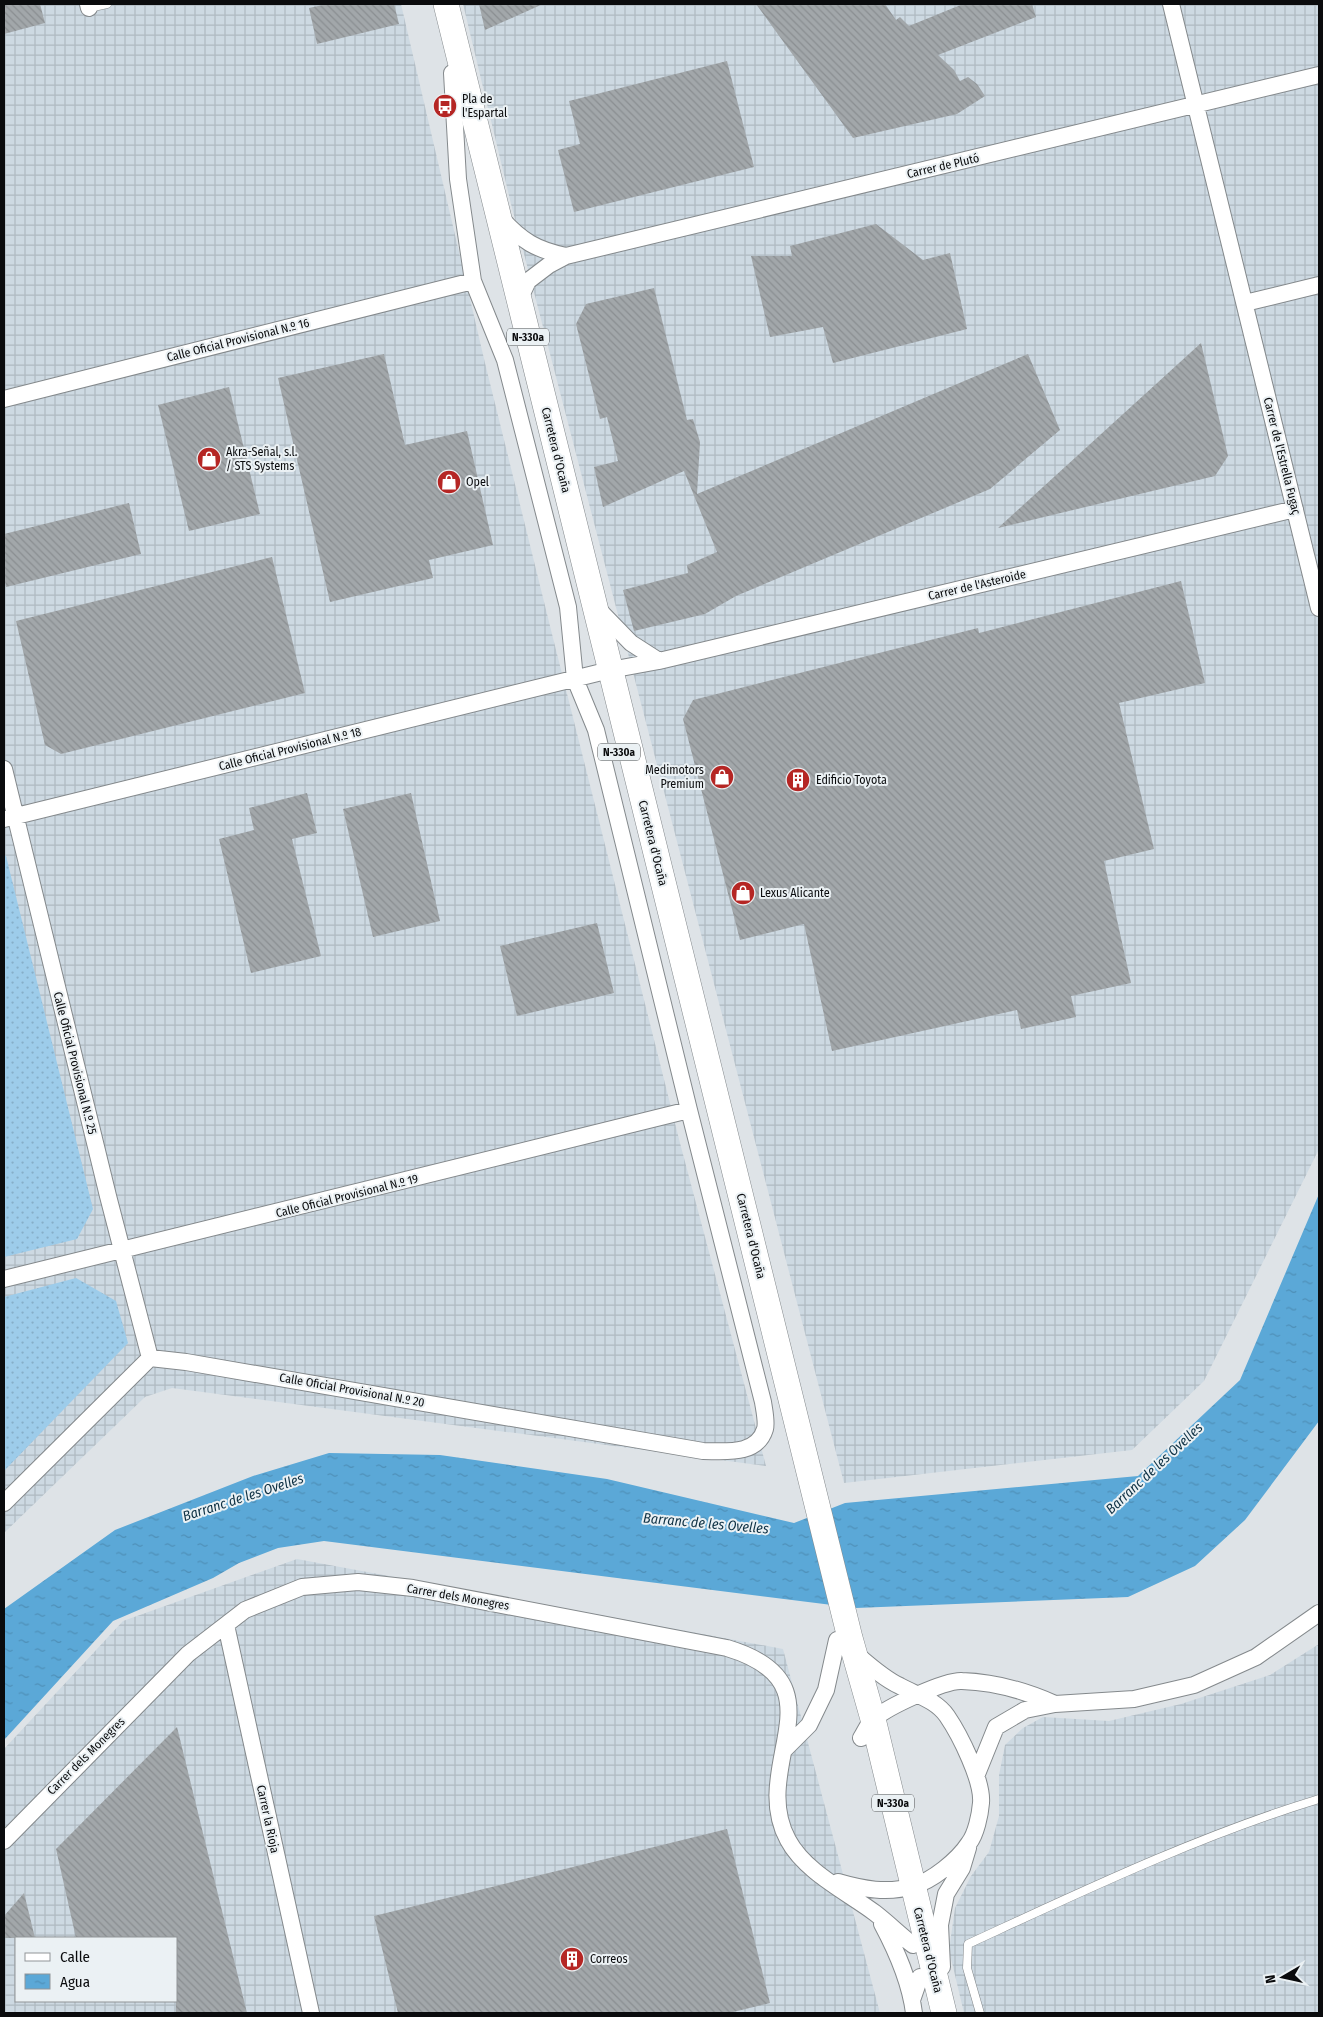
<svg xmlns="http://www.w3.org/2000/svg" width="1323" height="2017" font-family="'Fira Sans Condensed',sans-serif">
	<defs>
		<pattern id="industrial-grid" width="8" height="8" patternUnits="userSpaceOnUse" patternTransform="scale(1.25)"><rect width="8" height="8" fill="#cdd9e2"/><path d="M0 4h8M4 0v8" fill="none" stroke="#afb9c1"/></pattern>
		<pattern id="grass-dots" width="8" height="8" patternUnits="userSpaceOnUse" patternTransform="scale(1.25)"><rect width="8" height="8" fill="#9dccea"/><path d="M2 2h.1M6 6h.1" fill="none" stroke="#86aec8" stroke-width="1.8" stroke-linecap="round"/></pattern>
		<pattern id="water-ripples" width="26" height="14" patternUnits="userSpaceOnUse" patternTransform="scale(1.25)"><rect width="26" height="14" fill="#5ba8d7"/><path d="M2 4q2-2 4 0t4 0M15 11q2-2 4 0t4 0" fill="none" stroke="#4e8fb7"/></pattern>
		<pattern id="building-back-hatch" width="6" height="6" patternUnits="userSpaceOnUse" patternTransform="scale(1.25)"><rect width="6" height="6" fill="#a2a7aa"/><path d="M-1 5l2 2M0 0l6 6M5-1l2 2" fill="none" stroke="#8a8e91"/></pattern>
	</defs>
	<rect width="100%" height="100%" fill="#dee3e7"/>
	<path fill="url(#industrial-grid)" fill-rule="evenodd" d="M 4,4 L 401,4 L 485,363 L 552,634 L 680,1143 L 766,1466 L 172,1388 L 145,1397 L 4,1533 Z
		M 463,4 L 1319,4 L 1319,1149 L 1204,1381 L 1132,1450 L 844,1483 L 511,204 Z
		M 297,1559 L 783,1649 L 880,2013 L 4,2013 L 4,1749 L 123,1621 ZM 16,1938 L 176,1938 L 176,2001 L 16,2001 Z
		M 1319,1644 L 1319,2013 L 964,2013 L 949,1950 L 955,1908 L 971,1876 L 989,1852 L 999,1816 L 999,1775 L 1005,1745 L 1023,1728 L 1043,1717 L 1109,1721 L 1181,1704 L 1270,1675 Z"/>
	<path fill="url(#grass-dots)" d="M 4,855 L 6,856 L 93,1209 L 77,1239 L 4,1257 Z
		M 76,1278 L 116,1301 L 128,1343 L 4,1471 L 4,1297 Z"/>
	<path fill="url(#water-ripples)" d="M 1319,1194 L 1319,1421 L 1245,1520 L 1195,1566 L 1128,1597 L 856,1608 L 324,1541 L 278,1548 L 239,1563 L 213,1578 L 113,1621 L 4,1740 L 4,1609 L 115,1530 L 253,1476 L 329,1453 L 440,1455 L 607,1479 L 794,1523 L 845,1503 L 1138,1476 L 1240,1380 Z"/>
	<path fill="url(#building-back-hatch)" d="M 4,4 L 40,4 L 45,23 L 4,34 Z
		M 327,4 L 394,4 L 399,24 L 317,44 L 309,8 Z
		M 479,4 L 543,4 L 485,30 Z
		M 756,4 L 885,4 L 896,20 L 900,17 L 909,26 L 963,4 L 1032,4 L 1036,17 L 938,55 L 954,70 L 960,81 L 968,77 L 977,84 L 985,96 L 957,114 L 853,138 Z
		M 727,61 L 754,167 L 574,212 L 558,150 L 580,144 L 569,101 Z
		M 876,224 L 923,260 L 950,253 L 967,329 L 833,363 L 823,327 L 770,337 L 751,256 L 792,256 L 790,246 Z
		M 654,288 L 687,420 L 693,419 L 700,442 L 697,494 L 1028,354 L 1060,430 L 990,489 L 736,596 L 705,614 L 634,631 L 623,590 L 688,573 L 687,565 L 717,552 L 684,471 L 603,507 L 594,467 L 618,461 L 607,417 L 600,419 L 576,324 L 586,304 Z
		M 1201,343 L 1228,456 L 1215,476 L 998,528 Z
		M 384,354 L 405,445 L 467,431 L 493,545 L 429,560 L 433,578 L 330,602 L 278,378 Z
		M 229,387 L 260,514 L 189,531 L 158,405 Z
		M 129,503 L 141,554 L 6,587 L 4,576 L 4,534 Z
		M 272,557 L 305,693 L 61,754 L 45,745 L 16,621 Z
		M 1181,581 L 1205,683 L 1119,703 L 1154,849 L 1104,861 L 1131,983 L 1071,996 L 1076,1017 L 1021,1029 L 1017,1010 L 832,1051 L 804,924 L 740,940 L 683,719 L 693,700 L 978,628 L 979,633 Z
		M 307,793 L 317,833 L 292,839 L 321,956 L 251,973 L 219,839 L 254,830 L 249,808 Z
		M 411,793 L 440,921 L 373,937 L 343,809 Z
		M 597,923 L 614,993 L 517,1016 L 500,946 Z
		M 177,1727 L 247,2013 L 176,2013 L 176,1938 L 76,1938 L 56,1849 Z
		M 727,1829 L 770,2003 L 729,2013 L 398,2013 L 374,1916 Z
		M 24,1893 L 35,1938 L 4,1938 L 4,1916 Z"/>
	<g fill="none" stroke-linecap="round" stroke-linejoin="round">
		<g stroke="#84898c" stroke-width="9">
			<path id="lane" d="M 89,8 L 107,4
				M 980,2013 L 967,1968 L 968,1944 C 1083,1891 1198,1836 1319,1799"/>
		</g>
		<g stroke="#84898c" stroke-width="18">
			<path id="street" d="M 88,4 L 89,8
				M 1171,4 L 1319,608
				M 501,218 C 521,241 537,250 566,256
				M 519,300 L 528,281 L 549,265 L 566,256 L 1319,75
				M 1245,303 L 1319,285
				M 4,399 L 473,281
				M 596,607 L 631,643 L 659,661
				M 4,769 L 108,1196 L 150,1358
				M 4,819 L 610,670 L 659,661 L 1295,509
				M 4,1279 L 689,1110
				M 4,1503 L 150,1358 L 186,1362 L 703,1451 C 724,1451 757,1456 765,1429 C 767,1422 764,1409 763,1402 L 689,1110 L 596,730 L 575,679 L 568,607 L 505,360 L 473,281 L 458,179 L 452,73
				M 226,1625 L 311,2013
				M 861,1738 C 865,1732 868,1723 874,1719 C 887,1707 945,1680 962,1681 C 994,1682 1026,1691 1055,1704
				M 785,1749 L 809,1725 L 826,1690 L 837,1640
				M 977,1774 L 996,1727 L 1025,1710 L 1055,1704 L 1134,1699 L 1194,1685 L 1256,1657 L 1319,1613
				M 4,1841 L 188,1654 L 245,1610 L 302,1587 L 358,1582 L 413,1588 L 727,1648 C 847,1684 747,1765 788,1840 C 805,1872 847,1892 875,1913 C 888,1923 900,1935 913,1945
				M 838,1882 C 862,1889 888,1894 913,1886 C 932,1881 958,1860 969,1843 C 976,1834 980,1815 981,1803 C 983,1781 960,1735 947,1716 C 936,1700 916,1695 900,1686 C 883,1678 868,1664 854,1652
				M 882,1924 C 897,1952 910,1981 914,2013
				M 942,1967 L 940,1925 L 946,1894 L 962,1868 L 968,1848
				M 912,2000 L 920,1977"/>
		</g>
		<g stroke="#84898c" stroke-width="26">
			<path id="primary" d="M 446,4 L 850,1638 L 873,1719 L 944,2013"/>
		</g>
		<use href="#lane" stroke="#fff" stroke-width="8"/>
		<use href="#street" stroke="#fff" stroke-width="16"/>
		<use href="#primary" stroke="#fff" stroke-width="25"/>
	</g>
	<defs>
		<g id="bus-disc" transform="scale(1.25)"><circle r="9.5" fill="#b52624" stroke="#ebf1f4"/><path d="M-5-6H5V4H4V6H2V4H-2V6H-4V4H-5ZM-3.5-4V0h7V-4ZM-3.5 1.2v1.5H-2V1.2ZM2 1.2v1.5H3.5V1.2Z" fill="#fff"/></g>
		<g id="shop-disc" transform="scale(1.25)"><circle r="9.5" fill="#b52624" stroke="#ebf1f4"/><path d="M-5-2.5h2.3a2.7 3.5 0 0 1 5.4 0H5L5.5 6h-11ZM-1.5-2.5h3a1.5 2.3 0 0 0-3 0Z" fill="#fff"/></g>
		<g id="building-disc" transform="scale(1.25)"><circle r="9.5" fill="#b52624" stroke="#ebf1f4"/><path d="M-4-6H4V6H1V3H-1V6H-4ZM-2.5-4.3h1.7v1.8h-1.7ZM.8-4.3h1.7v1.8H.8ZM-2.5-1h1.7V.8h-1.7ZM.8-1h1.7V.8H.8Z" fill="#fff"/></g>
	</defs>
	<g fill-rule="evenodd">
		<use href="#bus-disc" x="445" y="106"/>
		<use href="#shop-disc" x="209" y="459"/>
		<use href="#shop-disc" x="449" y="482"/>
		<use href="#shop-disc" x="722" y="777"/>
		<use href="#building-disc" x="798" y="780"/>
		<use href="#shop-disc" x="743" y="893"/>
		<use href="#building-disc" x="572" y="1959"/>
	</g>
	<g text-anchor="middle" stroke-width="4" stroke-linejoin="round" paint-order="stroke">
		<g fill="#ebf1f4" stroke="#4e5052" stroke-width="1">
			<rect x="507" y="328.5" width="42" height="17" rx="4"/>
			<rect x="598" y="743.5" width="42" height="17" rx="4"/>
			<rect x="872" y="1794.5" width="42" height="17" rx="4"/>
		</g>
		<g font-size="11" font-weight="bold" fill="#0a0b0d">
			<text x="528" y="341">N-330a</text>
			<text x="619" y="756">N-330a</text>
			<text x="893" y="1807">N-330a</text>
		</g>
		<g font-size="12" fill="#0a0b0d" stroke="#ebf1f4" text-anchor="start">
			<text x="462" y="103">Pla de<tspan x="462" dy="14">l'Espartal</tspan></text>
			<text x="226" y="456">Akra-Señal, s.l.<tspan x="226" dy="14">/ STS Systems</tspan></text>
			<text x="466" y="486">Opel</text>
			<text x="704" y="774" text-anchor="end">Medimotors<tspan x="704" dy="14">Premium</tspan></text>
			<text x="816" y="784">Edificio Toyota</text>
			<text x="760" y="897">Lexus Alicante</text>
			<text x="590" y="1963">Correos</text>
		</g>
		<g font-size="12" fill="#0a0b0d" stroke="#ebf1f4">
			<text transform="translate(943 166) rotate(-13)" y="4">Carrer de Plutó</text>
			<text transform="translate(238 340) rotate(-14)" y="4">Calle Oficial Provisional N.º 16</text>
			<text transform="translate(556 450) rotate(76)" y="4">Carretera d'Ocaña</text>
			<text transform="translate(1282 456) rotate(76)" y="4">Carrer de l'Estrella Fugaç</text>
			<text transform="translate(977 585) rotate(-13)" y="4">Carrer de l'Asteroide</text>
			<text transform="translate(290 749) rotate(-14)" y="4">Calle Oficial Provisional N.º 18</text>
			<text transform="translate(653 843) rotate(76)" y="4">Carretera d'Ocaña</text>
			<text transform="translate(75 1063) rotate(76)" y="4">Calle Oficial Provisional N.º 25</text>
			<text transform="translate(347 1196) rotate(-14)" y="4">Calle Oficial Provisional N.º 19</text>
			<text transform="translate(751 1236) rotate(76)" y="4">Carretera d'Ocaña</text>
			<text transform="translate(352 1390) rotate(10)" y="4">Calle Oficial Provisional N.º 20</text>
			<text transform="translate(458 1597) rotate(10)" y="4">Carrer dels Monegres</text>
			<text transform="translate(86 1756) rotate(-45)" y="4">Carrer dels Monegres</text>
			<text transform="translate(268 1819) rotate(78)" y="4">Carrer la Rioja</text>
			<text transform="translate(928 1950) rotate(76)" y="4">Carretera d'Ocaña</text>
		</g>
		<g font-size="14" font-style="italic" fill="#0e3144" stroke="#ebf1f4">
			<text transform="translate(1154 1468) rotate(-43)" y="5">Barranc de les Ovelles</text>
			<text transform="translate(243 1497) rotate(-18)" y="5">Barranc de les Ovelles</text>
			<text transform="translate(706 1523) rotate(5)" y="5">Barranc de les Ovelles</text>
		</g>
	</g>
	<rect width="1323" height="2017" fill="none" stroke="#0a0b0d" stroke-width="10"/>
	<rect x="15" y="1937" width="162" height="65" fill="#ebf1f4" stroke="#919598"/>
	<rect x="25" y="1953" width="25" height="8" fill="#ffffff" stroke="#919598"/>
	<text x="60" y="1962" font-size="15" fill="#0a0b0d">Calle</text>
	<rect x="25" y="1974" width="25" height="15" fill="url(#water-ripples)" stroke="#919598"/>
	<text x="60" y="1987" font-size="15" fill="#0a0b0d">Agua</text>
	<g transform="translate(1283 1977) rotate(261)" stroke="#ebf1f4" stroke-width="4" paint-order="stroke">
	<path d="M0-4L9 19L0 12L-9 19Z" fill="#0a0b0d"/>
	<text y="-8" font-size="14" font-weight="bold" text-anchor="middle" fill="#0a0b0d">N</text>
	</g>
</svg>
